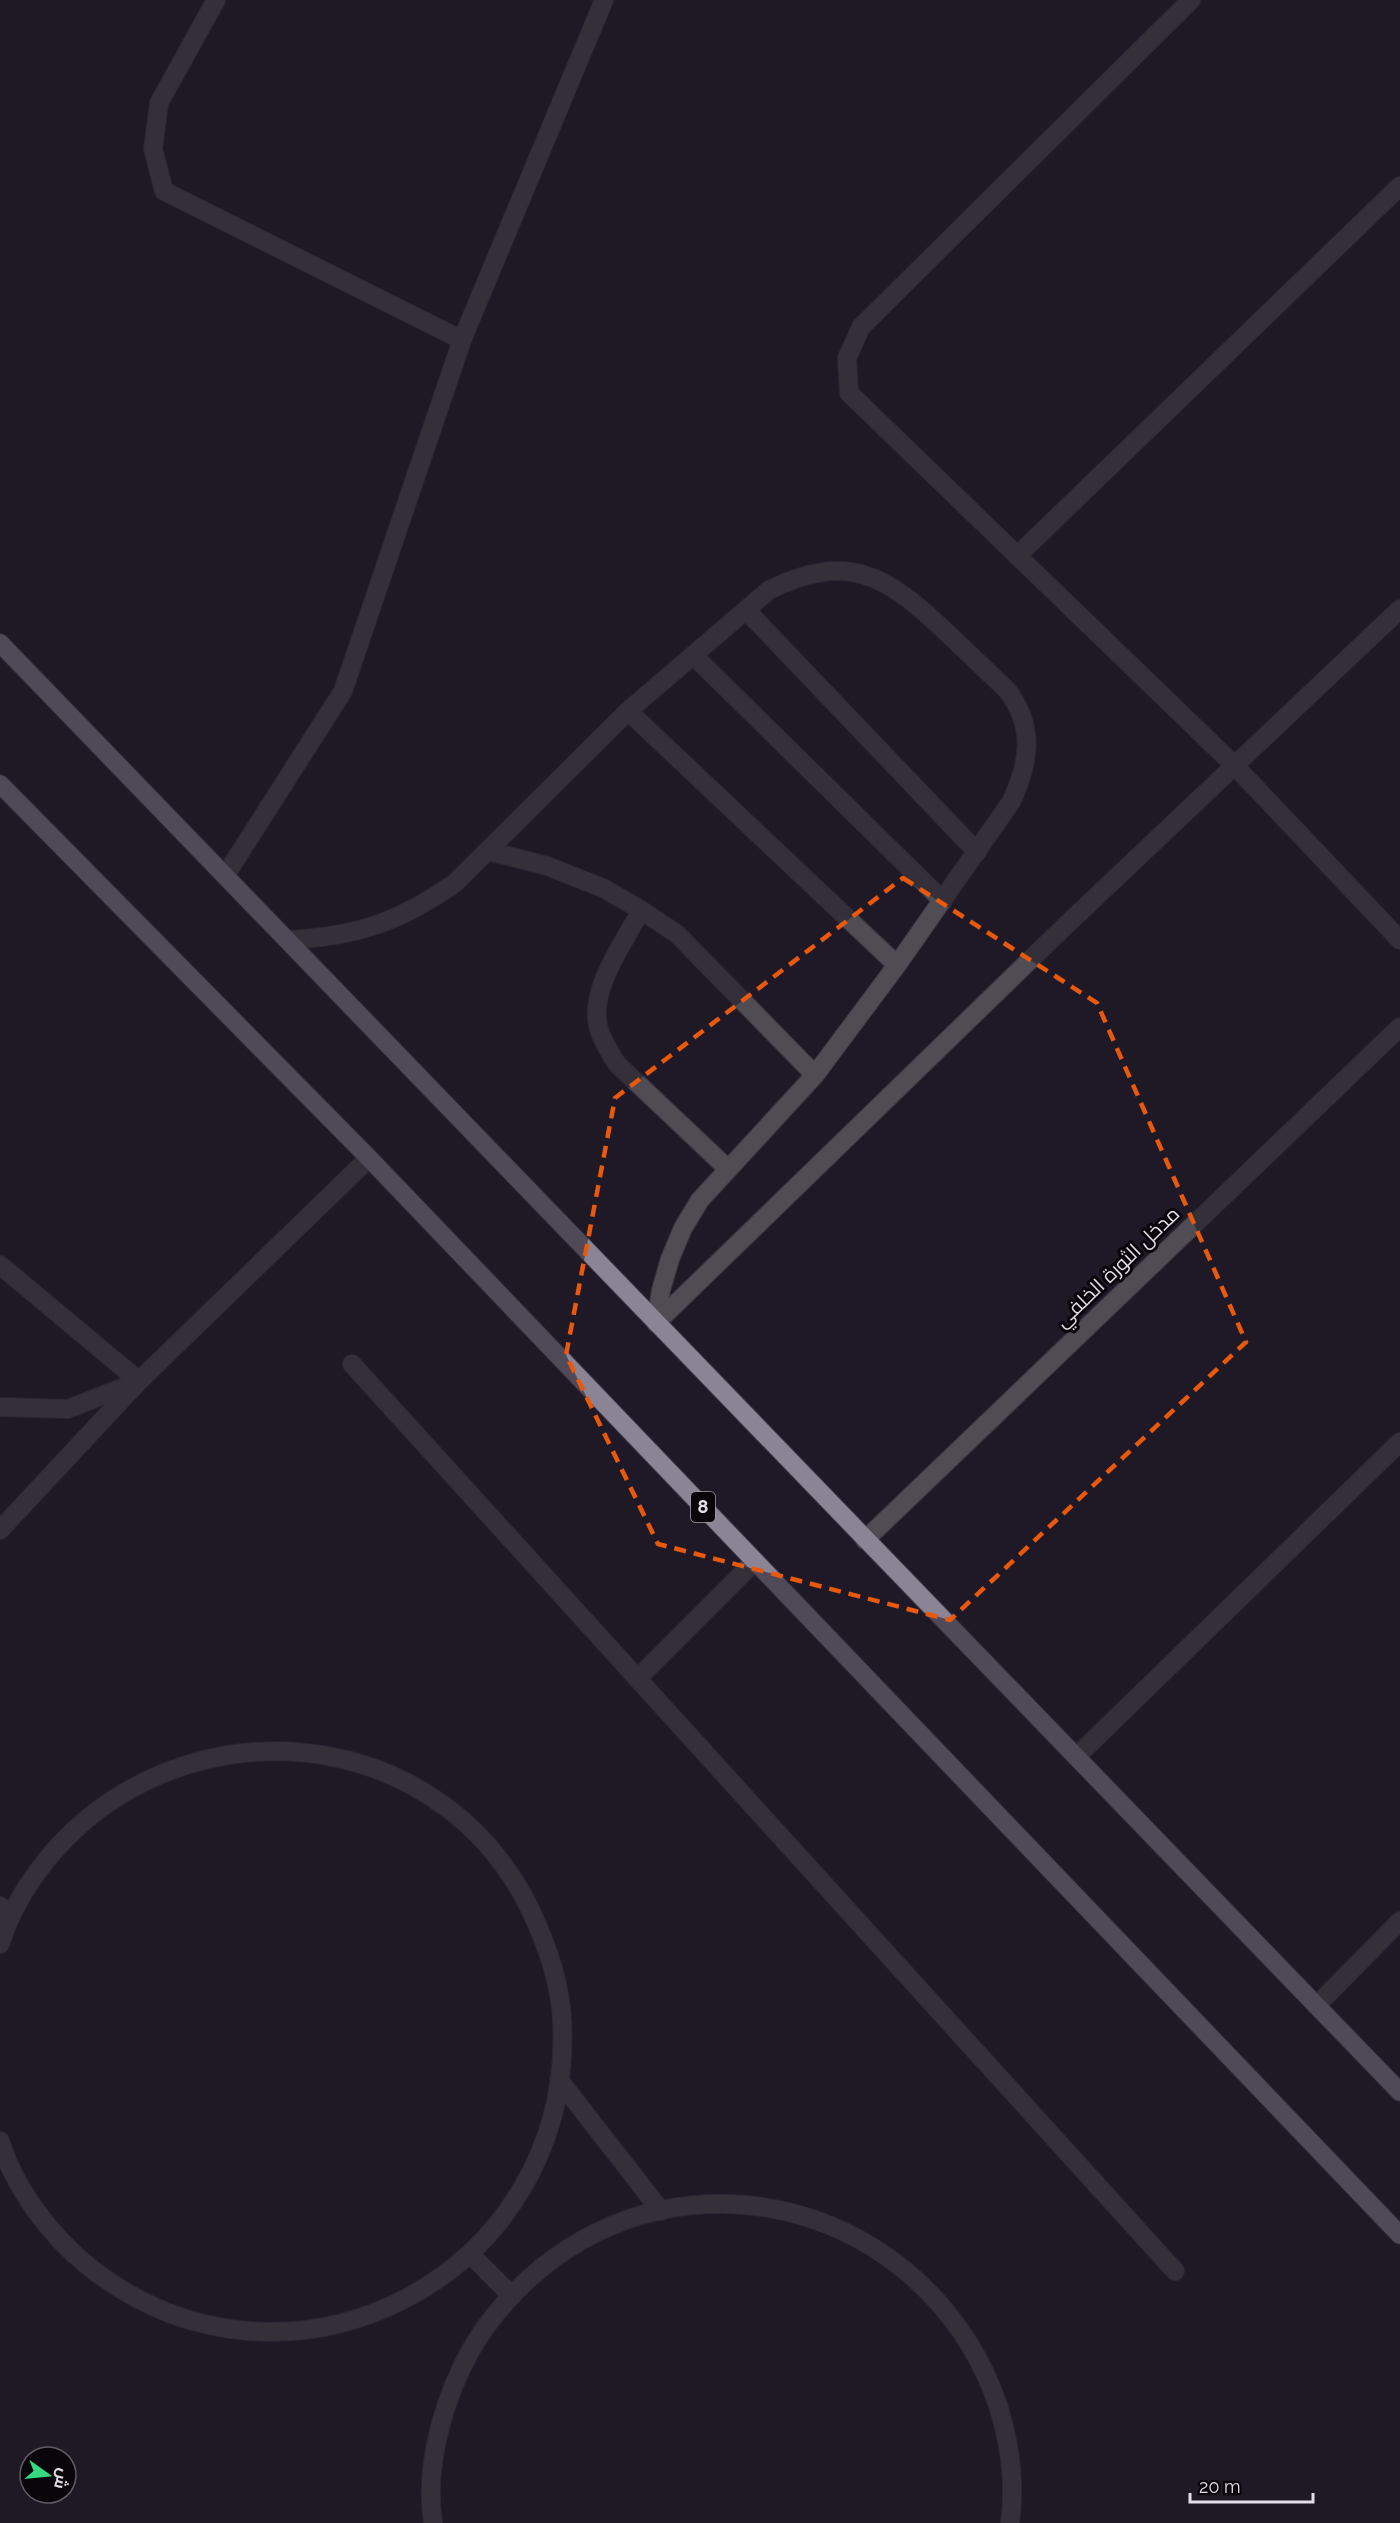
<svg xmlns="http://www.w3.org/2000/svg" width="1400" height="2523" font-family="Raleway,Cairo,sans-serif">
	<rect width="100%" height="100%" fill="#1f1927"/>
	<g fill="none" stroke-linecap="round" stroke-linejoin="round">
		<g stroke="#3a3542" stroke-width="20">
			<path id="service" d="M 746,610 L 977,852
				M 693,655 L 943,901
				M 628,711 L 897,965
				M 489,851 L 547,866 L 603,888 L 641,910 L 677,934 L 815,1075
				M 641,910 C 624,943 590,987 598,1026 C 601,1040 610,1052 617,1064 L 728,1169
				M 289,940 C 358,936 399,922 455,883 L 628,711 L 769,590 C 847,552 885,574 944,630 C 965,650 986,670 1007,690 C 1035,727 1030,762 1011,802 L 897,965 L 815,1075 L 700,1200 L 683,1228 L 670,1259 L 661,1290 L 656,1323
				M 352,1364 L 1175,2271
				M 637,1679 L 755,1561
				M 0,1944 C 15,1896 49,1850 88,1818 C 231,1702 449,1740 531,1911 C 547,1945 560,1982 562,2020 C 576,2275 288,2426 88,2266 C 50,2235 15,2189 0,2141
				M 559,2080 L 661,2211
				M 470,2254 L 512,2296
				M 433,2523 C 425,2472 440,2413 462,2367 C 480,2329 508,2296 540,2269 C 688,2148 902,2203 984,2371 C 1006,2416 1017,2473 1010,2523"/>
		</g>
		<g stroke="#3a3542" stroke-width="20">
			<path id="minor" d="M 216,0 L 159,103 L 153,149 L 164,191 L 462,340
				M 1191,0 L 861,327 L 847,358 L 849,393 L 1235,766 L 1400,940
				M 1017,556 L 1400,186
				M 225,876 L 343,691 L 462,340 L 604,0
				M 0,1265 L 139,1381 L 68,1409 L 0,1407
				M 656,1323 L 1062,929 L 1400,609
				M 0,1530 L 139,1381 L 369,1158
				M 865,1540 L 1400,1027
				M 1076,1757 L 1400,1442
				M 0,1906 L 11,1917
				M 1316,2006 L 1400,1921"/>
		</g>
		<g stroke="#3a3542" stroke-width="20">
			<path id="trunk" d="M 0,643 L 1400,2092
				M 0,784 L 369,1158 L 1400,2235"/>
		</g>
		<use href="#service" stroke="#4f4c53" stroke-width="18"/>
		<use href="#minor" stroke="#4f4c53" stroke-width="18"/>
		<use href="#trunk" stroke="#8b8495" stroke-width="18"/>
	</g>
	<path d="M0 0H1400V2523H0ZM 903,878 L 1097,1003 L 1246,1342 L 950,1620 L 658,1544 L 566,1355 L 615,1098 Z" fill="#1f1927" fill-opacity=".55" fill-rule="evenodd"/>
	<path fill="none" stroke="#e8590c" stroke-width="4.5" stroke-dasharray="12 8" stroke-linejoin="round" d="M 903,878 L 1097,1003 L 1246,1342 L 950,1620 L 658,1544 L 566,1355 L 615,1098 Z"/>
	<g text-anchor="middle" stroke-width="6" stroke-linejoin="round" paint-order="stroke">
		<rect fill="#08060b" stroke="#a19da5" stroke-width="1.5" x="691" y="1492" width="24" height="30" rx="4.5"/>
		<g font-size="18" font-weight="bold" fill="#e2dee7">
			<text x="703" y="1513">8</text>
		</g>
		<g font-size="20" fill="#e2dee7" stroke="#08060b">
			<text transform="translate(1117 1267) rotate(-44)" y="7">مدخل الثورة الخلفي</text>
		</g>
	</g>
	<g transform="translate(48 2475) rotate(105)"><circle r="28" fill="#08060b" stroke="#5f5c63" stroke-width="1.5"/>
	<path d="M0-4.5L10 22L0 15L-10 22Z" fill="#34d881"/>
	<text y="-9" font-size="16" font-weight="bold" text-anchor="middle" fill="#e2dee7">ش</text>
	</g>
	<path d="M1190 2493v9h123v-9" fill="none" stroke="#e2dee7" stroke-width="3"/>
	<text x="1199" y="2493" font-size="18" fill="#e2dee7" stroke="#08060b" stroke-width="4.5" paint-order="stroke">20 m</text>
</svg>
